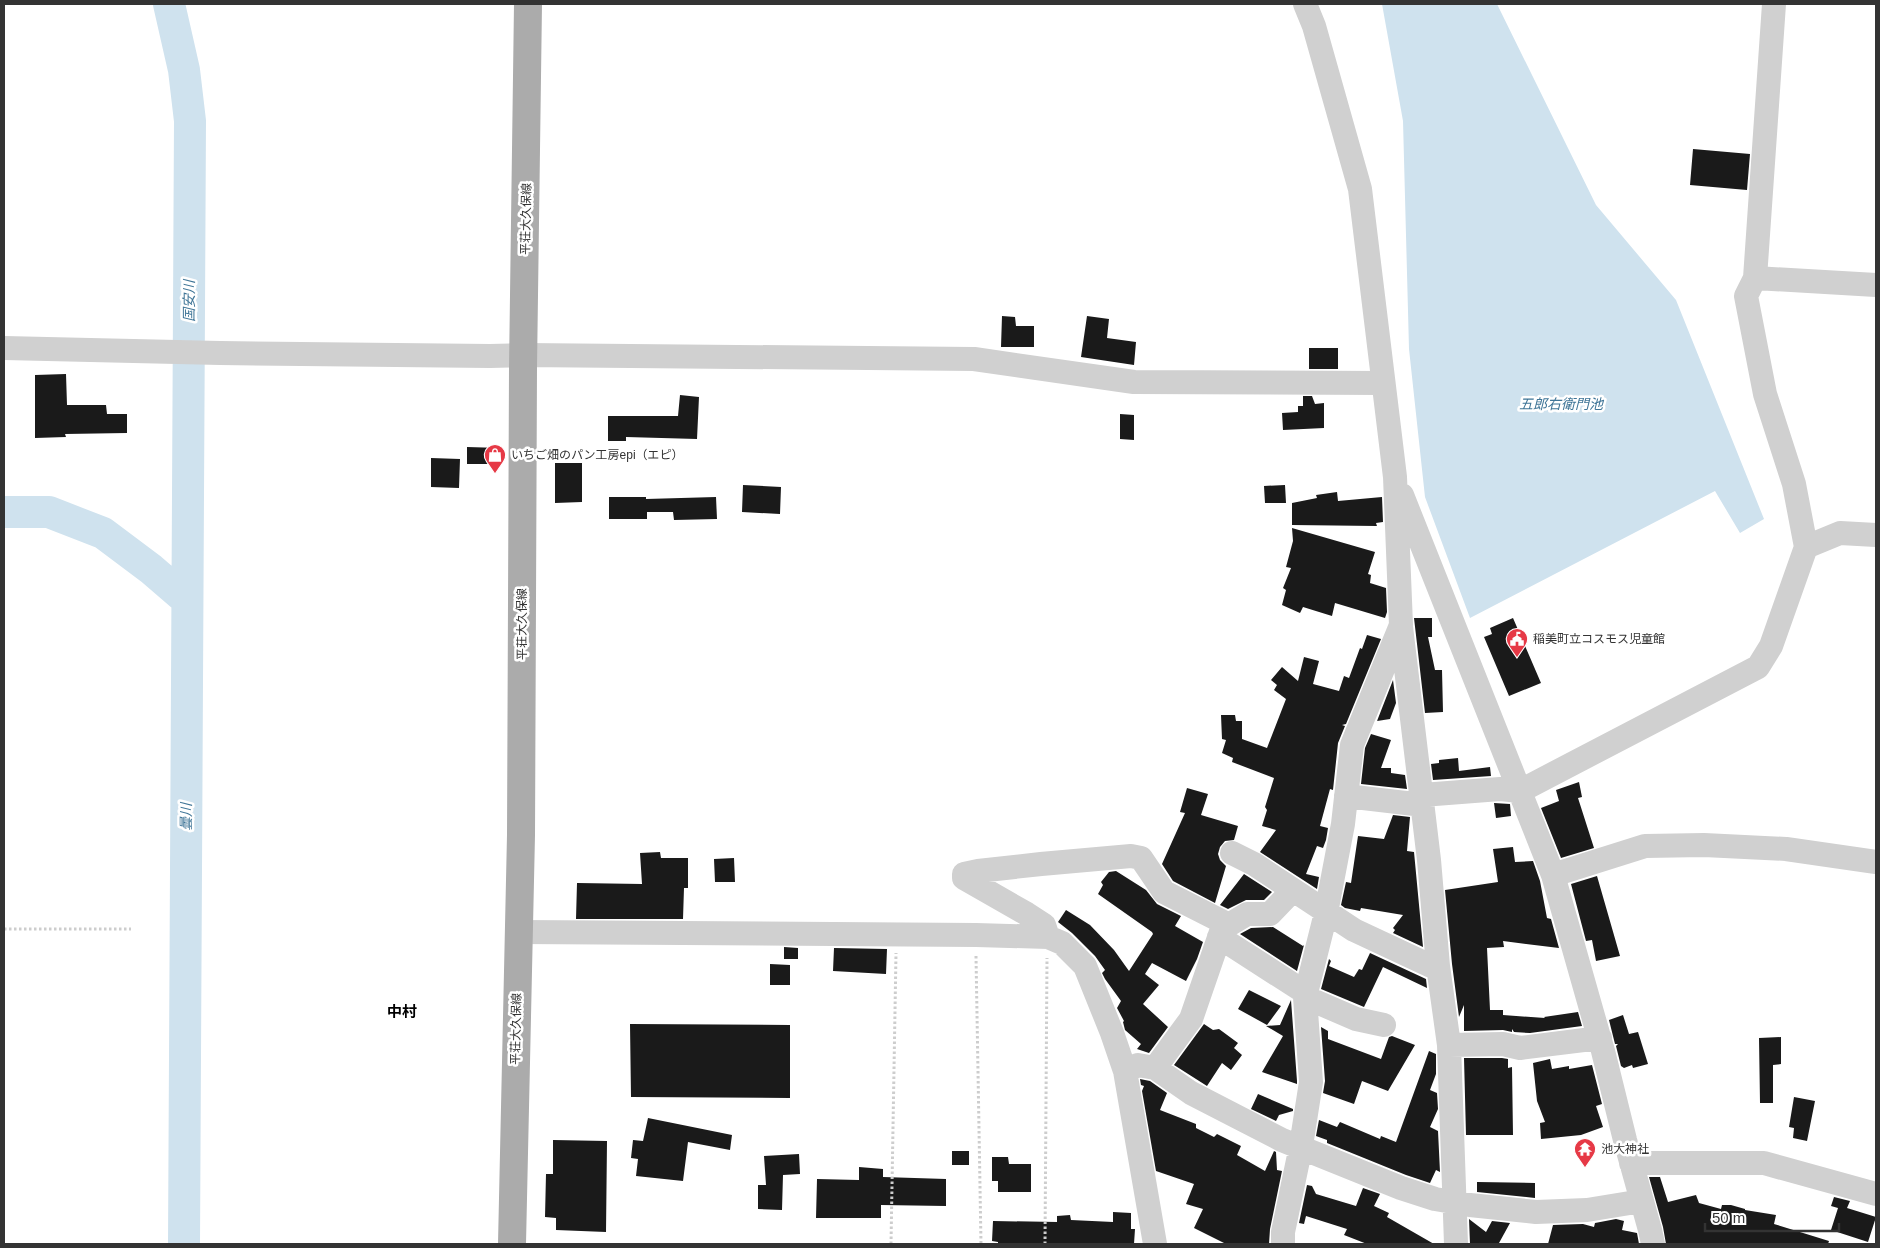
<svg xmlns="http://www.w3.org/2000/svg" width="1880" height="1248" font-family="Arial,'Noto Sans JP',sans-serif">
	<rect width="100%" height="100%" fill="#fff"/>
	<path fill="#cfe2ee" d="M 1382,4 L 1497,4 L 1596,205 L 1676,300 L 1764,519 L 1740,533 L 1715,491 L 1470,618 L 1425,497 L 1409,349 L 1403,121 Z"/>
	<g fill="none" stroke-linecap="round" stroke-linejoin="round">
		<path stroke="#cfe2ee" stroke-width="32" d="M 169,4 L 184,70 L 190,121 L 184,1244
			M 4,512 L 49,512 L 103,533 L 151,569 L 187,600"/>
	</g>
	<path fill="#1a1a1a" d="M 1693,149 L 1750,154 L 1747,190 L 1690,185 Z
		M 1002,316 L 1015,317 L 1016,326 L 1034,326 L 1034,347 L 1001,347 Z
		M 1087,316 L 1109,319 L 1107,338 L 1136,342 L 1134,365 L 1081,357 Z
		M 1309,348 L 1338,348 L 1338,369 L 1309,369 Z
		M 66,374 L 67,405 L 106,405 L 107,414 L 127,414 L 127,433 L 65,434 L 66,437 L 35,438 L 35,375 Z
		M 680,395 L 699,397 L 697,439 L 626,437 L 626,441 L 608,441 L 608,416 L 678,416 Z
		M 1303,396 L 1312,396 L 1315,404 L 1324,403 L 1324,428 L 1283,430 L 1282,413 L 1298,412 L 1298,406 L 1303,406 Z
		M 1120,414 L 1134,415 L 1134,440 L 1120,439 Z
		M 467,447 L 501,448 L 500,464 L 467,464 Z
		M 431,458 L 460,459 L 459,488 L 431,487 Z
		M 555,463 L 582,463 L 582,502 L 555,503 Z
		M 743,485 L 781,487 L 780,514 L 742,512 Z
		M 1285,485 L 1286,503 L 1265,503 L 1264,486 Z
		M 1337,492 L 1338,501 L 1382,497 L 1383,522 L 1376,523 L 1377,526 L 1292,525 L 1292,503 L 1317,498 L 1316,495 Z
		M 609,497 L 646,497 L 646,499 L 716,497 L 717,519 L 674,520 L 673,512 L 647,512 L 647,519 L 609,519 Z
		M 1292,528 L 1375,552 L 1368,574 L 1371,575 L 1370,583 L 1386,588 L 1387,612 L 1385,618 L 1335,603 L 1332,616 L 1303,607 L 1300,613 L 1282,605 L 1286,590 L 1283,588 L 1291,568 L 1286,567 L 1293,541 Z
		M 1414,618 L 1432,618 L 1432,637 L 1428,637 L 1435,670 L 1442,670 L 1443,712 L 1425,713 Z
		M 1513,618 L 1541,683 L 1509,696 L 1484,637 L 1492,634 L 1490,628 Z
		M 1367,635 L 1381,639 L 1346,724 L 1342,725 L 1345,726 L 1338,743 L 1333,790 L 1330,789 L 1320,826 L 1328,828 L 1326,840 L 1323,848 L 1317,846 L 1306,874 L 1319,877 L 1317,889 L 1260,852 L 1276,830 L 1262,826 L 1267,810 L 1265,807 L 1274,778 L 1232,762 L 1233,758 L 1222,753 L 1226,740 L 1222,739 L 1221,715 L 1235,715 L 1236,721 L 1242,721 L 1242,739 L 1267,748 L 1286,699 L 1274,690 L 1277,685 L 1271,680 L 1282,667 L 1298,681 L 1304,657 L 1319,661 L 1313,684 L 1339,691 L 1344,676 L 1349,678 L 1360,648 L 1362,649 Z
		M 1393,680 L 1396,703 L 1390,719 L 1377,721 Z
		M 1371,734 L 1391,740 L 1381,768 L 1391,768 L 1391,773 L 1405,775 L 1407,789 L 1361,784 L 1365,748 Z
		M 1458,758 L 1459,771 L 1490,767 L 1491,776 L 1433,780 L 1431,764 L 1439,763 L 1439,760 Z
		M 1579,782 L 1582,797 L 1578,798 L 1594,848 L 1561,858 L 1541,808 L 1559,801 L 1556,790 Z
		M 1187,788 L 1208,794 L 1201,815 L 1238,826 L 1234,840 L 1225,841 L 1220,847 L 1218,854 L 1220,860 L 1226,866 L 1215,903 L 1173,881 L 1162,864 L 1185,813 L 1180,812 Z
		M 1494,803 L 1510,804 L 1511,816 L 1496,818 Z
		M 1393,815 L 1410,817 L 1407,851 L 1414,852 L 1423,947 L 1393,933 L 1395,930 L 1393,928 L 1403,915 L 1361,908 L 1360,911 L 1345,908 L 1341,905 L 1346,882 L 1351,883 L 1358,836 L 1384,839 Z
		M 1513,847 L 1515,862 L 1533,861 L 1540,881 L 1547,918 L 1551,919 L 1559,948 L 1503,941 L 1504,947 L 1487,948 L 1490,1010 L 1503,1010 L 1503,1015 L 1545,1018 L 1544,1017 L 1578,1012 L 1582,1026 L 1530,1033 L 1514,1032 L 1512,1029 L 1512,1032 L 1503,1030 L 1464,1031 L 1464,1005 L 1459,1017 L 1452,964 L 1445,890 L 1498,882 L 1493,849 Z
		M 660,852 L 661,858 L 688,858 L 688,888 L 684,888 L 683,919 L 576,919 L 577,883 L 642,884 L 640,853 Z
		M 734,858 L 735,882 L 715,882 L 714,859 Z
		M 1116,871 L 1146,890 L 1157,904 L 1181,916 L 1175,926 L 1203,942 L 1197,959 L 1186,981 L 1152,963 L 1145,974 L 1159,985 L 1143,1004 L 1168,1027 L 1149,1053 L 1137,1049 L 1141,1044 L 1125,1030 L 1123,1022 L 1124,1021 L 1117,1008 L 1121,1001 L 1105,979 L 1102,973 L 1105,970 L 1095,956 L 1072,933 L 1058,922 L 1066,910 L 1090,925 L 1114,950 L 1129,971 L 1153,934 L 1152,932 L 1098,894 L 1103,885 L 1101,882 L 1109,872 Z
		M 1244,874 L 1272,892 L 1264,900 L 1246,900 L 1228,909 L 1220,905 Z
		M 1597,876 L 1620,956 L 1596,961 L 1592,940 L 1586,941 L 1571,884 Z
		M 1273,927 L 1303,946 L 1304,945 L 1297,971 L 1240,934 L 1251,928 Z
		M 784,947 L 798,948 L 798,959 L 784,959 Z
		M 834,948 L 887,949 L 886,974 L 833,971 Z
		M 1370,953 L 1426,979 L 1427,988 L 1383,967 L 1364,1007 L 1321,989 L 1329,959 L 1331,961 L 1329,966 L 1354,977 L 1359,969 L 1362,970 Z
		M 770,964 L 790,965 L 790,985 L 770,985 Z
		M 1249,990 L 1281,1006 L 1267,1025 L 1238,1009 Z
		M 1291,1000 L 1297,1081 L 1297,1084 L 1262,1072 L 1283,1036 L 1266,1026 L 1280,1025 Z
		M 1623,1015 L 1629,1034 L 1638,1032 L 1648,1064 L 1633,1068 L 1632,1065 L 1624,1068 L 1621,1066 L 1616,1046 L 1618,1044 L 1615,1044 L 1609,1020 Z
		M 630,1024 L 790,1025 L 790,1098 L 631,1097 Z
		M 1204,1024 L 1213,1030 L 1219,1029 L 1238,1043 L 1234,1048 L 1242,1055 L 1231,1070 L 1222,1063 L 1207,1086 L 1174,1065 Z
		M 1321,1027 L 1328,1031 L 1328,1039 L 1381,1059 L 1389,1037 L 1392,1036 L 1415,1045 L 1388,1091 L 1362,1081 L 1354,1104 L 1323,1093 L 1325,1081 Z
		M 1781,1037 L 1781,1064 L 1773,1065 L 1773,1103 L 1760,1103 L 1759,1038 Z
		M 1429,1051 L 1436,1054 L 1436,1074 L 1430,1090 L 1437,1093 L 1438,1109 L 1430,1127 L 1438,1131 L 1440,1172 L 1436,1170 L 1430,1183 L 1406,1175 L 1327,1143 L 1327,1140 L 1316,1136 L 1319,1120 L 1337,1127 L 1340,1122 L 1380,1139 L 1381,1136 L 1396,1142 Z
		M 1464,1058 L 1502,1058 L 1508,1059 L 1508,1068 L 1512,1067 L 1513,1135 L 1466,1135 Z
		M 1550,1059 L 1552,1069 L 1569,1066 L 1569,1069 L 1592,1065 L 1602,1104 L 1596,1106 L 1603,1127 L 1581,1135 L 1541,1139 L 1540,1123 L 1545,1122 L 1537,1101 L 1533,1063 Z
		M 1140,1079 L 1150,1081 L 1167,1093 L 1160,1110 L 1196,1124 L 1196,1128 L 1214,1137 L 1217,1134 L 1241,1146 L 1237,1155 L 1265,1171 L 1274,1151 L 1276,1152 L 1277,1170 L 1282,1171 L 1270,1229 L 1269,1244 L 1226,1244 L 1194,1228 L 1203,1209 L 1186,1204 L 1194,1184 L 1156,1171 L 1142,1091 L 1144,1086 L 1141,1085 Z
		M 1258,1094 L 1293,1109 L 1293,1111 L 1279,1115 L 1276,1121 L 1251,1109 Z
		M 1794,1097 L 1815,1101 L 1807,1141 L 1793,1138 L 1794,1128 L 1789,1127 Z
		M 648,1118 L 732,1135 L 730,1150 L 688,1142 L 683,1181 L 636,1176 L 638,1159 L 631,1158 L 633,1140 L 643,1141 Z
		M 553,1140 L 607,1141 L 606,1232 L 556,1230 L 556,1218 L 545,1217 L 546,1174 L 553,1174 Z
		M 952,1151 L 969,1151 L 969,1165 L 952,1165 Z
		M 799,1154 L 800,1174 L 783,1175 L 782,1210 L 758,1209 L 758,1185 L 766,1185 L 764,1156 Z
		M 992,1157 L 1008,1157 L 1009,1164 L 1031,1164 L 1031,1192 L 998,1192 L 998,1181 L 992,1181 Z
		M 859,1167 L 883,1169 L 883,1177 L 946,1179 L 946,1206 L 881,1205 L 881,1218 L 816,1218 L 817,1179 L 859,1180 Z
		M 1649,1177 L 1660,1177 L 1668,1202 L 1696,1195 L 1699,1203 L 1721,1209 L 1722,1205 L 1731,1205 L 1745,1209 L 1745,1210 L 1776,1215 L 1774,1224 L 1829,1241 L 1828,1244 L 1666,1244 L 1663,1227 Z
		M 1477,1182 L 1535,1183 L 1535,1198 L 1477,1192 Z
		M 1307,1185 L 1312,1186 L 1316,1194 L 1356,1206 L 1363,1188 L 1380,1194 L 1374,1206 L 1389,1213 L 1387,1217 L 1434,1244 L 1367,1244 L 1344,1235 L 1347,1229 L 1306,1216 L 1304,1224 L 1299,1223 Z
		M 1834,1197 L 1850,1201 L 1847,1208 L 1876,1217 L 1868,1242 L 1831,1230 L 1838,1208 L 1831,1206 Z
		M 1113,1212 L 1131,1213 L 1131,1229 L 1135,1229 L 1134,1244 L 998,1244 L 998,1242 L 992,1241 L 993,1221 L 1057,1222 L 1057,1216 L 1070,1215 L 1071,1220 L 1113,1222 Z
		M 1469,1219 L 1486,1232 L 1492,1221 L 1510,1223 L 1499,1243 L 1501,1244 L 1470,1244 Z
		M 1616,1219 L 1624,1221 L 1622,1230 L 1637,1233 L 1639,1244 L 1548,1244 L 1553,1225 L 1583,1224 L 1594,1227 L 1595,1223 Z"/>
	<g fill="none" stroke-linecap="round" stroke-linejoin="round">
		<path stroke="#cdcdcd" stroke-width="3" stroke-dasharray="2.5 2.5" stroke-linecap="butt" d="M 4,929 L 131,929
			M 976,956 L 981,1244
			M 891,1244 L 896,953
			M 1045,1244 L 1047,958"/>
		<path stroke="#d0d0d0" stroke-width="24" d="M 1755,278 L 1876,285
			M 4,348 L 220,353 L 490,356 L 524,355 L 974,359 L 1134,382 L 1383,383
			M 1402,495 L 1553,875 L 1603,1051 L 1625,1140 L 1650,1230 L 1653,1244
			M 1806,547 L 1840,533 L 1876,535
			M 1401,627 L 1429,860 L 1438,966 L 1449,1045 L 1456,1244
			M 1422,795 L 1500,789 L 1520,791 L 1758,667 L 1771,646 L 1806,547 L 1794,484 L 1765,394 L 1746,296 L 1755,278 L 1774,4
			M 1346,796 L 1423,805
			M 1232,853 L 1254,864 L 1354,930 L 1416,959 L 1431,966 L 1438,966
			M 1553,875 L 1645,846 L 1704,845 L 1786,849 L 1876,862
			M 519,932 L 976,935 L 1048,937 L 1062,943 L 1085,966 L 1112,1033 L 1125,1071 L 1155,1244
			M 1048,937 L 1044,925 L 1027,914 L 964,878 L 964,874 L 978,871 L 1041,864 L 1131,856 L 1141,858 L 1164,892 L 1229,925
			M 1219,937 L 1306,993
			M 1305,997 L 1356,1019 L 1384,1025
			M 1449,1045 L 1503,1044 L 1520,1048 L 1600,1038
			M 1155,1068 L 1191,1019 L 1222,929 L 1247,914 L 1270,914 L 1293,890
			M 1125,1071 L 1138,1065 L 1155,1068 L 1191,1093 L 1282,1140 L 1401,1188 L 1435,1199 L 1470,1205 L 1536,1212 L 1587,1210 L 1642,1201
			M 1631,1163 L 1764,1163 L 1876,1194
			M 1283,1244 L 1283,1232 L 1301,1146 L 1311,1082 L 1305,997 L 1326,913 L 1343,824 L 1352,745 L 1401,625 L 1395,477 L 1360,189 L 1314,26 L 1305,4"/>
		<path stroke="#ababab" stroke-width="28" d="M 512,1244 L 521,835 L 523,368 L 528,4"/>
	</g>
	<defs>
		<g id="shop-pin" transform="scale(1.125)"><path d="M0 17L-7.5 6A9.5 9.5 0 1 1 7.5 6Z" fill="#e63946" stroke="#fff"/><path d="M-5-2.5h2.3a2.7 3.5 0 0 1 5.4 0H5L5.5 6h-11ZM-1.5-2.5h3a1.5 2.3 0 0 0-3 0Z" fill="#fff"/></g>
		<g id="civic-pin" transform="scale(1.125)"><path d="M0 17L-7.5 6A9.5 9.5 0 1 1 7.5 6Z" fill="#e63946" stroke="#fff"/><path d="M-.6-6.5H3V-4.5H.6V-3L4-1V1h2V6H-6V1h2V-1L-.6-3ZM-1.2 2.5V6h2.4V2.5Z" fill="#fff"/></g>
		<g id="temple-pin" transform="scale(1.125)"><path d="M0 17L-7.5 6A9.5 9.5 0 1 1 7.5 6Z" fill="#e63946" stroke="#fff"/><path d="M0-6L5-2H3V0L6.5 2.5H4V6H1.5V3h-3V6H-4V2.5H-6.5L-3 0V-2H-5Z" fill="#fff"/></g>
	</defs>
	<g fill-rule="evenodd">
		<use href="#shop-pin" x="495" y="455"/>
		<use href="#civic-pin" x="1517" y="639"/>
		<use href="#temple-pin" x="1585" y="1149"/>
	</g>
	<g text-anchor="middle" stroke-width="5" stroke-linejoin="round" paint-order="stroke">
		<g font-size="12" fill="#333" stroke="#fff">
			<text transform="translate(526 219) rotate(-89)" y="4">平荘大久保線</text>
			<text transform="translate(522 624) rotate(-90)" y="4">平荘大久保線</text>
			<text transform="translate(516 1029) rotate(-89)" y="4">平荘大久保線</text>
		</g>
		<g font-size="12" fill="#333" stroke="#fff" text-anchor="start">
			<text x="511" y="459">いちご畑のパン工房epi（エピ）</text>
			<text x="1533" y="643">稲美町立コスモス児童館</text>
			<text x="1601" y="1153">池大神社</text>
		</g>
		<g font-size="14" font-style="italic" fill="#3f7597" stroke="#fff">
			<text transform="translate(189 301) rotate(-90)" y="5">国安川</text>
			<text x="1561" y="409">五郎右衛門池</text>
			<text transform="translate(186 817) rotate(-90)" y="5">曇川</text>
		</g>
		<g font-size="15" font-weight="bold" fill="#000" stroke="#fff">
			<text x="402" y="1017">中村</text>
		</g>
	</g>
	<rect width="1880" height="1248" fill="none" stroke="#333333" stroke-width="10"/>
	<path d="M1705 1223v8h134v-8" fill="none" stroke="#333333" stroke-width="2.5"/>
	<text x="1712" y="1223" font-size="15" fill="#333333" stroke="#ffffff" stroke-width="4" paint-order="stroke">50 m</text>
</svg>
